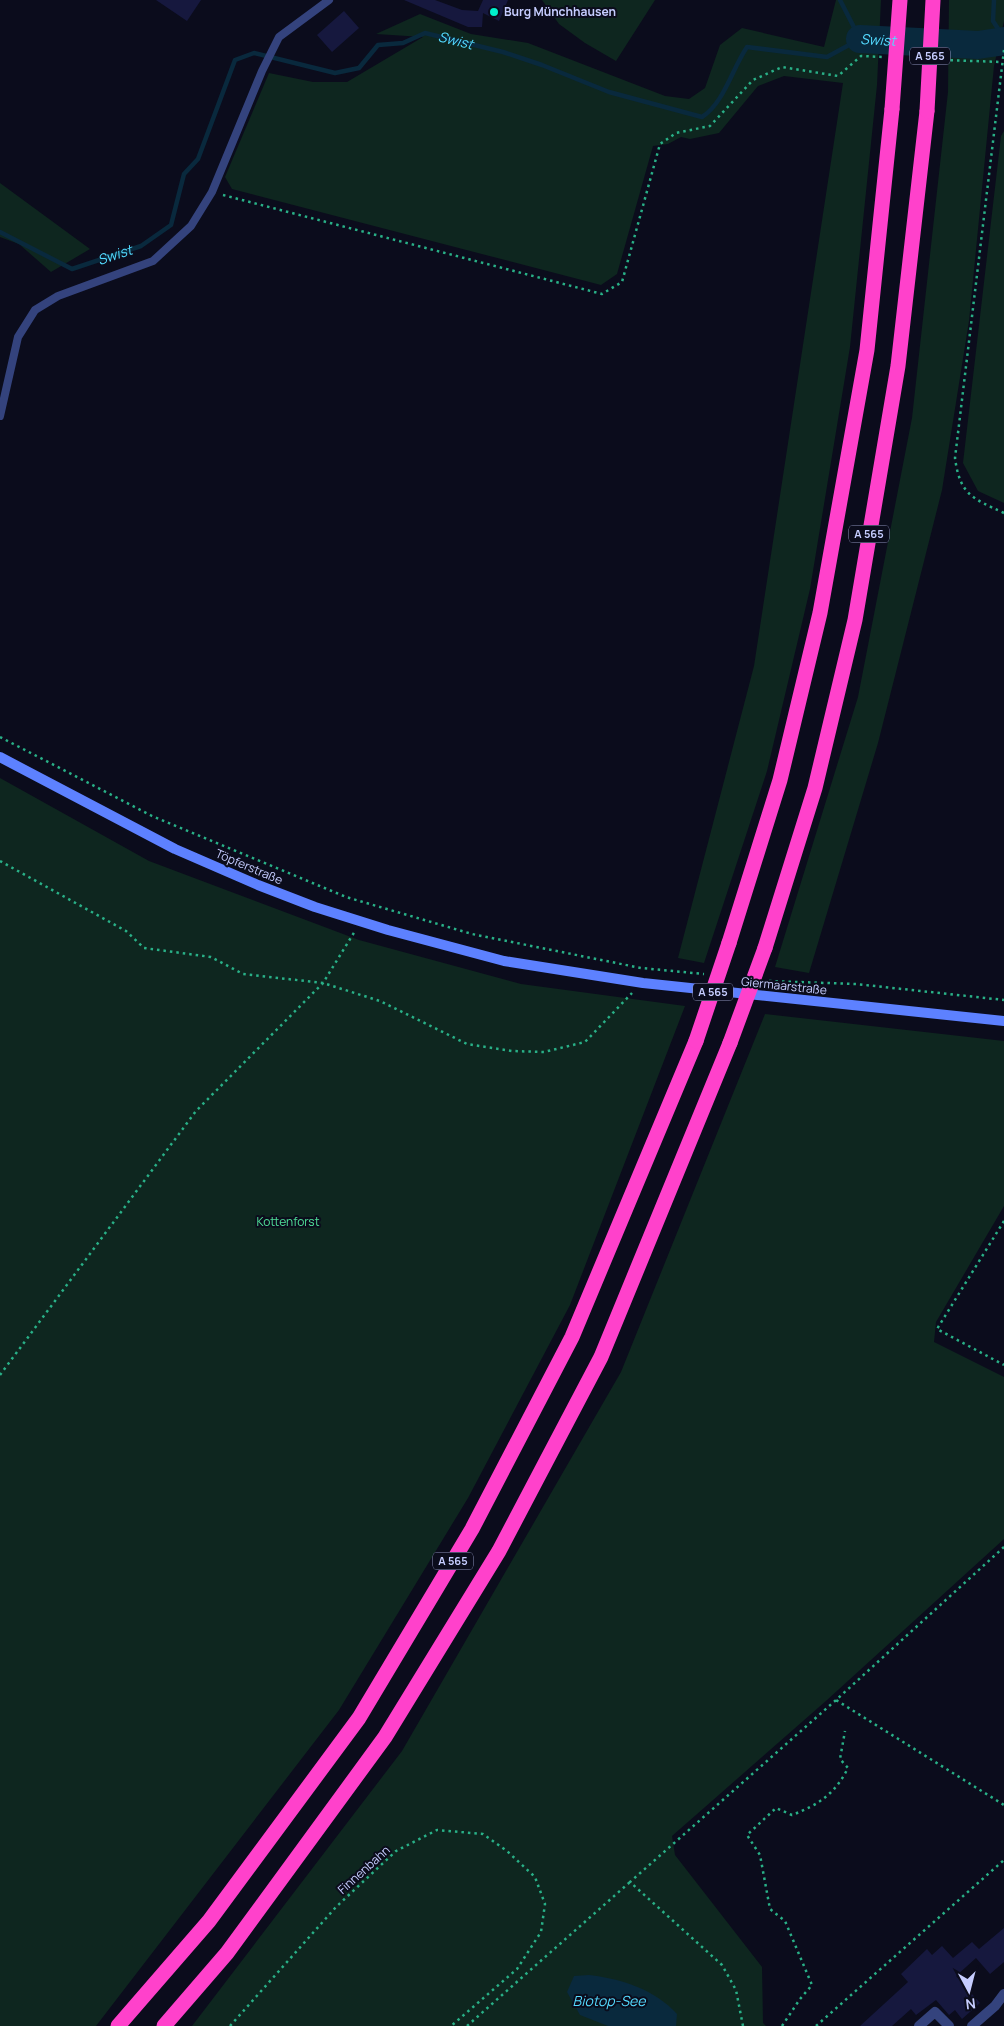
<svg xmlns="http://www.w3.org/2000/svg" width="1004" height="2026" font-family="Manrope,sans-serif">
	<rect width="100%" height="100%" fill="#0b0c1c"/>
	<path fill="#0e261f" d="M 542,0 L 655,0 L 616,61 L 585,43 L 559,24 Z
		M 836,0 L 881,0 L 877,85 L 850,347 L 810,589 L 767,771 L 704,963 L 678,958 L 754,666 L 843,83 L 784,76 L 758,86 L 719,133 L 690,139 L 681,137 L 668,144 L 653,146 L 617,274 L 601,285 L 232,189 L 225,177 L 269,73 L 313,82 L 347,82 L 423,37 L 376,34 L 420,14 L 471,34 L 528,43 L 665,96 L 689,99 L 705,88 L 720,45 L 742,28 L 824,47 Z
		M 949,0 L 1004,0 L 1004,21 L 994,66 L 969,321 L 942,490 L 878,743 L 809,973 L 775,967 L 858,697 L 912,418 L 948,92 Z
		M 1004,131 L 1004,503 L 978,491 L 963,463 L 1001,136 Z
		M 0,183 L 90,249 L 51,272 L 19,244 L 0,237 Z
		M 0,778 L 149,861 L 359,940 L 521,984 L 685,1006 L 570,1305 L 468,1498 L 339,1710 L 96,2026 L 0,2026 Z
		M 765,1014 L 1004,1041 L 1004,1206 L 936,1322 L 934,1342 L 1004,1377 L 1004,1539 L 827,1700 L 672,1836 L 675,1855 L 762,1967 L 763,2023 L 766,2026 L 192,2026 L 402,1751 L 621,1372 Z"/>
	<path fill="#09293d" d="M 589,1975 C 622,1979 654,1989 677,2014 L 676,2026 L 608,2026 L 580,2015 L 567,1992 L 574,1976 Z"/>
	<g fill="none" stroke-linecap="round" stroke-linejoin="round">
		<g stroke="#09293d" stroke-width="4.5">
			<path d="M 994,0 L 993,21 L 1004,38"/>
			<path id="s1" d="M 0,232 L 72,269 L 141,246 L 171,225 L 184,174 L 198,159 L 235,60 L 254,53 L 335,73 L 359,68 L 378,45 L 403,43 L 425,33 L 503,52 L 542,65 L 609,92 L 702,117 C 724,103 732,69 747,47 L 827,57 L 860,39 L 840,0"/>
		</g>
		<path stroke="#09293d" stroke-width="28" id="s2" d="M 860,39 L 978,45 L 1004,41"/>
	</g>
	<path fill="#16183e" d="M 156,0 L 201,0 L 187,21 Z
		M 404,0 L 435,0 L 462,10 L 478,11 L 483,0 L 508,0 L 499,21 L 483,13 L 482,27 L 468,27 Z
		M 344,11 L 359,28 L 332,52 L 317,35 Z
		M 1004,1928 L 1004,1962 L 990,1974 L 976,1958 L 956,1976 L 980,2003 L 962,2019 L 955,2010 L 949,2015 L 936,2000 L 916,2015 L 911,2009 L 892,2026 L 860,2026 L 908,1982 L 901,1974 L 927,1949 L 932,1955 L 942,1946 L 953,1958 L 972,1942 L 979,1949 Z"/>
	<g fill="none" stroke-linecap="round" stroke-linejoin="round">
		<path stroke="#29b087" stroke-width="2.5" stroke-dasharray="2.5 4" stroke-linecap="butt" d="M 1004,50 L 955,458 C 960,495 972,498 1004,513
			M 944,60 L 1002,62
			M 223,195 L 602,294 L 622,282 L 660,144 L 676,133 L 710,126 L 753,80 L 782,67 L 838,76 L 861,56 L 882,57
			M 0,737 L 152,816 L 346,897 L 472,934 L 641,968 L 704,974
			M 0,861 L 126,931 L 144,948 L 211,957 L 243,974 L 323,983 L 380,1001 L 467,1044 L 512,1051 L 544,1052 L 585,1042 L 632,993
			M 769,981 L 856,984 L 1004,1000
			M 1004,1221 L 937,1329 L 1004,1365
			M 0,1375 L 196,1111 L 323,983 L 355,931
			M 1004,1547 L 836,1700 L 1004,1805
			M 230,2026 L 336,1907 L 396,1851 L 437,1830 L 483,1834 L 507,1851 L 535,1877 L 545,1904 L 541,1932 L 517,1969 L 451,2026
			M 467,2026 L 630,1882
			M 743,2026 L 736,1990 L 722,1965 L 630,1882 L 836,1700
			M 782,2026 L 800,1999 L 812,1985 L 785,1921 L 770,1909 L 760,1855 L 747,1835 L 776,1808 L 792,1815 C 818,1805 835,1794 848,1768 L 840,1759 L 845,1731
			M 816,2026 L 1004,1860"/>
		<path stroke="#34437d" stroke-width="8" d="M 0,416 L 18,337 L 35,310 L 58,296 L 153,261 L 191,226 L 212,192 L 262,71 L 279,37 L 329,0"/>
		<path stroke="#34437d" stroke-width="10" d="M 919,2026 L 935,2012 L 949,2026
			M 972,2026 L 995,2006 L 1004,1994"/>
		<path stroke="#5d81ff" stroke-width="10" d="M 0,757 L 175,849 L 258,885 L 315,907 L 388,930 L 504,961 L 643,983 L 1004,1021"/>
		<path stroke="#ff41cb" stroke-width="15" d="M 729,943 L 780,780 L 820,613 L 867,350 L 892,109
			M 765,948 L 815,788 L 855,620 L 898,366 L 927,111
			M 118,2026 L 209,1921 L 359,1718 L 472,1529 L 572,1337 L 696,1041
			M 164,2026 L 227,1953 L 385,1737 L 499,1551 L 601,1357 L 730,1043"/>
		<path stroke="#ff41cb" stroke-width="15" d="M 892,109 L 900,0
			M 927,111 L 933,0
			M 696,1041 L 729,943
			M 730,1043 L 765,948"/>
	</g>
	<circle fill="#00f1ce" stroke="#0b0c1c" stroke-width="2" cx="494" cy="12" r="5"/>
	<g text-anchor="middle" stroke-width="4" stroke-linejoin="round" paint-order="stroke">
		<g fill="#0b0c1c" stroke="#8e93bb" stroke-width="1">
			<rect x="910" y="47.5" width="40" height="17" rx="4"/>
			<rect x="849" y="525.5" width="40" height="17" rx="4"/>
			<rect x="693" y="983.5" width="40" height="17" rx="4"/>
			<rect x="433" y="1552.5" width="40" height="17" rx="4"/>
		</g>
		<g font-size="11" font-weight="bold" fill="#c6cdff">
			<text x="930" y="60">A 565</text>
			<text x="869" y="538">A 565</text>
			<text x="713" y="996">A 565</text>
			<text x="453" y="1565">A 565</text>
		</g>
		<g font-size="12" font-weight="bold" fill="#c6cdff" stroke="#0b0c1c" text-anchor="start">
			<text x="504" y="16">Burg Münchhausen</text>
		</g>
		<g font-size="12" fill="#c6cdff" stroke="#0b0c1c">
			<text transform="translate(249 867) rotate(23)" y="4">Töpferstraße</text>
			<text transform="translate(784 986) rotate(6)" y="4">Giermaarstraße</text>
			<text transform="translate(364 1870) rotate(-42)" y="4">Finnenbahn</text>
		</g>
		<g font-size="12" fill="#50e199" stroke="#0b0c1c">
			<text x="288" y="1226">Kottenforst</text>
		</g>
		<g font-size="14" font-style="italic" fill="#54daff" stroke="#0b0c1c">
			<text dy="5" stroke="none"><textPath href="#s1" startOffset="608">Swist</textPath></text>
			<text dy="5" stroke="none"><textPath href="#s2" startOffset="18">Swist</textPath></text>
			<text dy="5" stroke="none"><textPath href="#s1" startOffset="126">Swist</textPath></text>
			<text x="609" y="2006">Biotop-See</text>
		</g>
	</g>
	<g transform="translate(969 1991) rotate(173)" stroke="#0b0c1c" stroke-width="4" paint-order="stroke">
	<path d="M0-4L9 19L0 12L-9 19Z" fill="#c6cdff"/>
	<text y="-8" font-size="14" font-weight="bold" text-anchor="middle" fill="#c6cdff">N</text>
	</g>
</svg>
